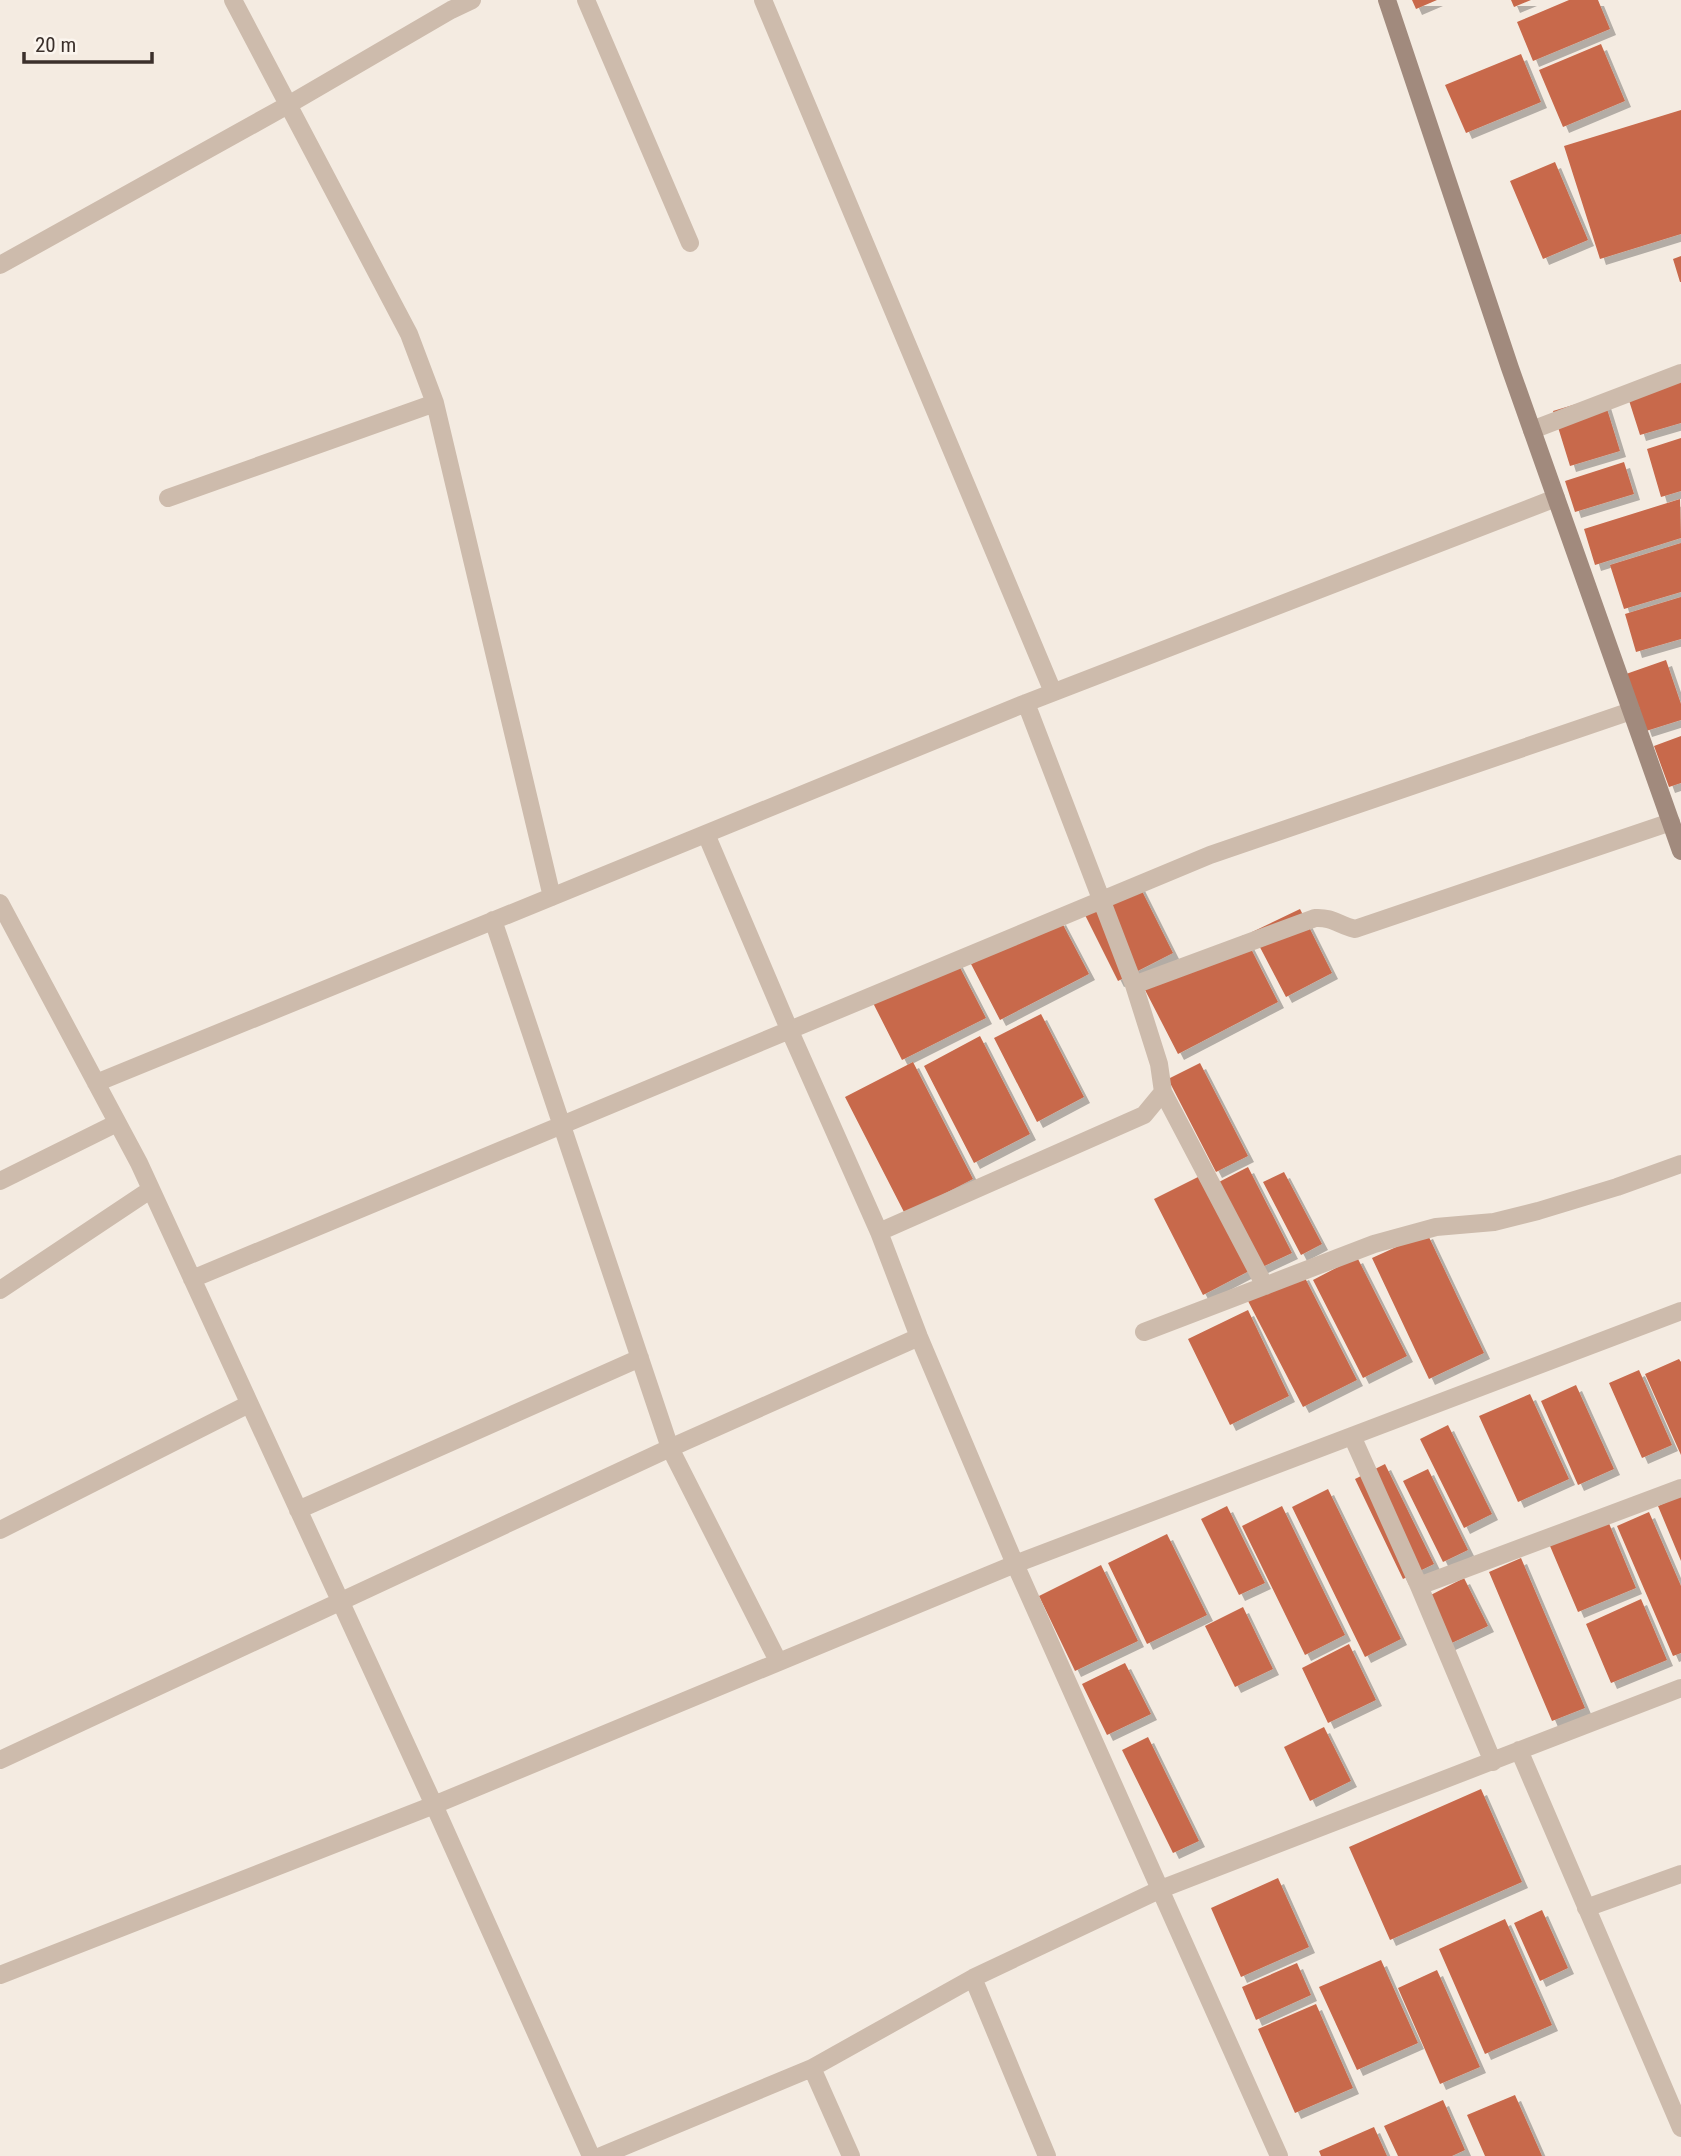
<svg xmlns="http://www.w3.org/2000/svg" width="1681" height="2156" font-family="'Roboto Condensed',sans-serif">
<style>
.building{fill:#c8694b;filter:url(#shadow)}
.lines{fill:none;stroke-linecap:round;stroke-linejoin:round}
.street{stroke:#cdbbac;stroke-width:18}
.secondary{stroke:#a18a7d;stroke-width:18}
</style>
<defs>
<filter id="shadow"><feDropShadow dx="6" dy="6" stdDeviation="0" flood-color="#0004"/></filter>
</defs>
<rect width="100%" height="100%" fill="#f4ebe1"/>
<path class="building" d="M1412,0h25l-21,9z
M1511,0h20l-17,7z
M1569,0h29l12,29 -77,32 -16,-39z
M1601,44l24,57 -62,26 -24,-57z
M1521,54l20,48 -75,31 -21,-48z
M1681,110v124l-81,25 -36,-113z
M1555,162l33,78 -45,19 -33,-78z
M1681,256v26h-1l-7,-23z
M1681,370v53l-41,12 -15,-47z
M1603,396l17,55 -50,15 -17,-55z
M1681,438v53l-20,6 -14,-48z
M1624,462l10,32 -59,18 -10,-31z
M1680,499l1,39 -86,27 -11,-36z
M1681,543v49l-57,17 -14,-44z
M1681,597v42l-45,13 -11,-38z
M1666,660l15,44v16l-35,11 -20,-57z
M1681,736v47l-12,4 -15,-41z
M1138,883l35,70 -55,28 -35,-70z
M1300,909l32,64 -46,24 -34,-65z
M1060,919l29,55 -89,46 -29,-56z
M1244,935l34,67 -100,52 -35,-68z
M955,958l31,60 -84,42 -30,-59z
M1041,1014l43,83 -47,25 -43,-84z
M980,1036l50,98 -56,29 -50,-97z
M913,1062l60,117 -68,35 -60,-117z
M1200,1063l48,93 -32,16 -48,-93z
M1248,1167l44,86 -32,15 -43,-85z
M1284,1172l38,72 -21,11 -38,-73z
M1202,1175l49,95 -48,25 -49,-96z
M1427,1233l57,120 -55,26 -57,-121z
M1357,1257l50,99 -44,22 -50,-98z
M1303,1274l54,106 -54,27 -55,-106z
M1248,1310l41,86 -59,29 -42,-86z
M1679,1359l2,3v93l-36,-81z
M1639,1370l33,75 -30,13 -33,-75z
M1576,1385l38,84 -36,16 -37,-84z
M1530,1394l39,85 -51,23 -39,-86z
M1448,1425l44,89 -28,14 -44,-89z
M1385,1464l49,100 -31,15 -48,-100z
M1428,1469l40,81 -25,12 -40,-81z
M1328,1489l73,150 -36,18 -73,-150z
M1681,1496v65l-23,-55z
M1227,1506l38,77 -26,12 -38,-76z
M1282,1506l63,129 -40,20 -63,-129z
M1649,1512l32,74v67l-8,3 -56,-130z
M1608,1521l28,67 -58,24 -28,-66z
M1167,1534l40,81 -60,29 -39,-81z
M1521,1558l64,150 -33,13 -63,-149z
M1101,1565l37,76 -63,30 -36,-75z
M1464,1578l24,48 -47,22 -22,-47z
M1641,1599l26,61 -56,23 -25,-59z
M1243,1607l30,62 -38,18 -30,-61z
M1349,1644l27,56 -48,23 -26,-55z
M1125,1663l26,51 -44,21 -25,-51z
M1324,1727l27,54 -41,20 -26,-54z
M1148,1737l51,104 -26,12 -51,-103z
M1481,1789l41,93 -132,58 -41,-93z
M1278,1878l31,69 -68,30 -30,-69z
M1542,1910l26,58 -28,13 -26,-58z
M1505,1919l47,106 -67,29 -46,-105z
M1381,1960l37,83 -61,27 -38,-83z
M1297,1963l14,32 -55,25 -14,-33z
M1437,1970l43,97 -40,17 -42,-96z
M1316,2004l37,84 -58,25 -37,-84z
M1515,2095l27,61h-57l-18,-41z
M1443,2100l22,50 -13,6h-54l-14,-30z
M1374,2127l13,29h-66l-2,-5z"/>
<g class="lines">
<path class="street" d="M233,0l176,334 26,69 117,494
M586,0l104,243
M763,0l290,692
M0,265l288,-160 163,-95 21,-10
M1532,430l149,-57
M168,498l267,-95
M706,834l83,195 90,203 40,105 96,227 264,592
M0,903l139,260 295,642 157,351
M493,920l177,528 108,213
M1134,985l181,-67c18,-1 23,7 40,11l316,-107
M96,1083l930,-380 530,-205
M1163,1092l102,194
M0,1181l117,-58
M879,1232l265,-117 19,-23 -4,-28 -25,-79 -108,-282
M192,1279l1018,-424 421,-144
M0,1290l150,-100
M1144,1332l230,-88 62,-17 58,-5 44,-11 79,-24 64,-23
M1352,1436l67,150 74,176
M298,1510l342,-152
M0,1530l249,-126
M1419,1586l262,-98
M1519,1750l162,378
M0,1760l670,-312 249,-111
M1586,1908l95,-34
M0,1975l434,-170 581,-241 666,-253
M973,1978l74,178
M812,2068l39,88
M601,2156l211,-88 161,-90 188,-89 520,-201"/>
<path class="secondary" d="M1387,0l123,368 171,483"/>
</g>
<path d="M24 52v10h128v-10" fill="none" stroke="#3b302b" stroke-width="3.5"/>
<text x="35" y="52" font-size="21" fill="#3b302b" stroke="#fbf5ee" stroke-width="5" paint-order="stroke">20 m</text>
</svg>
